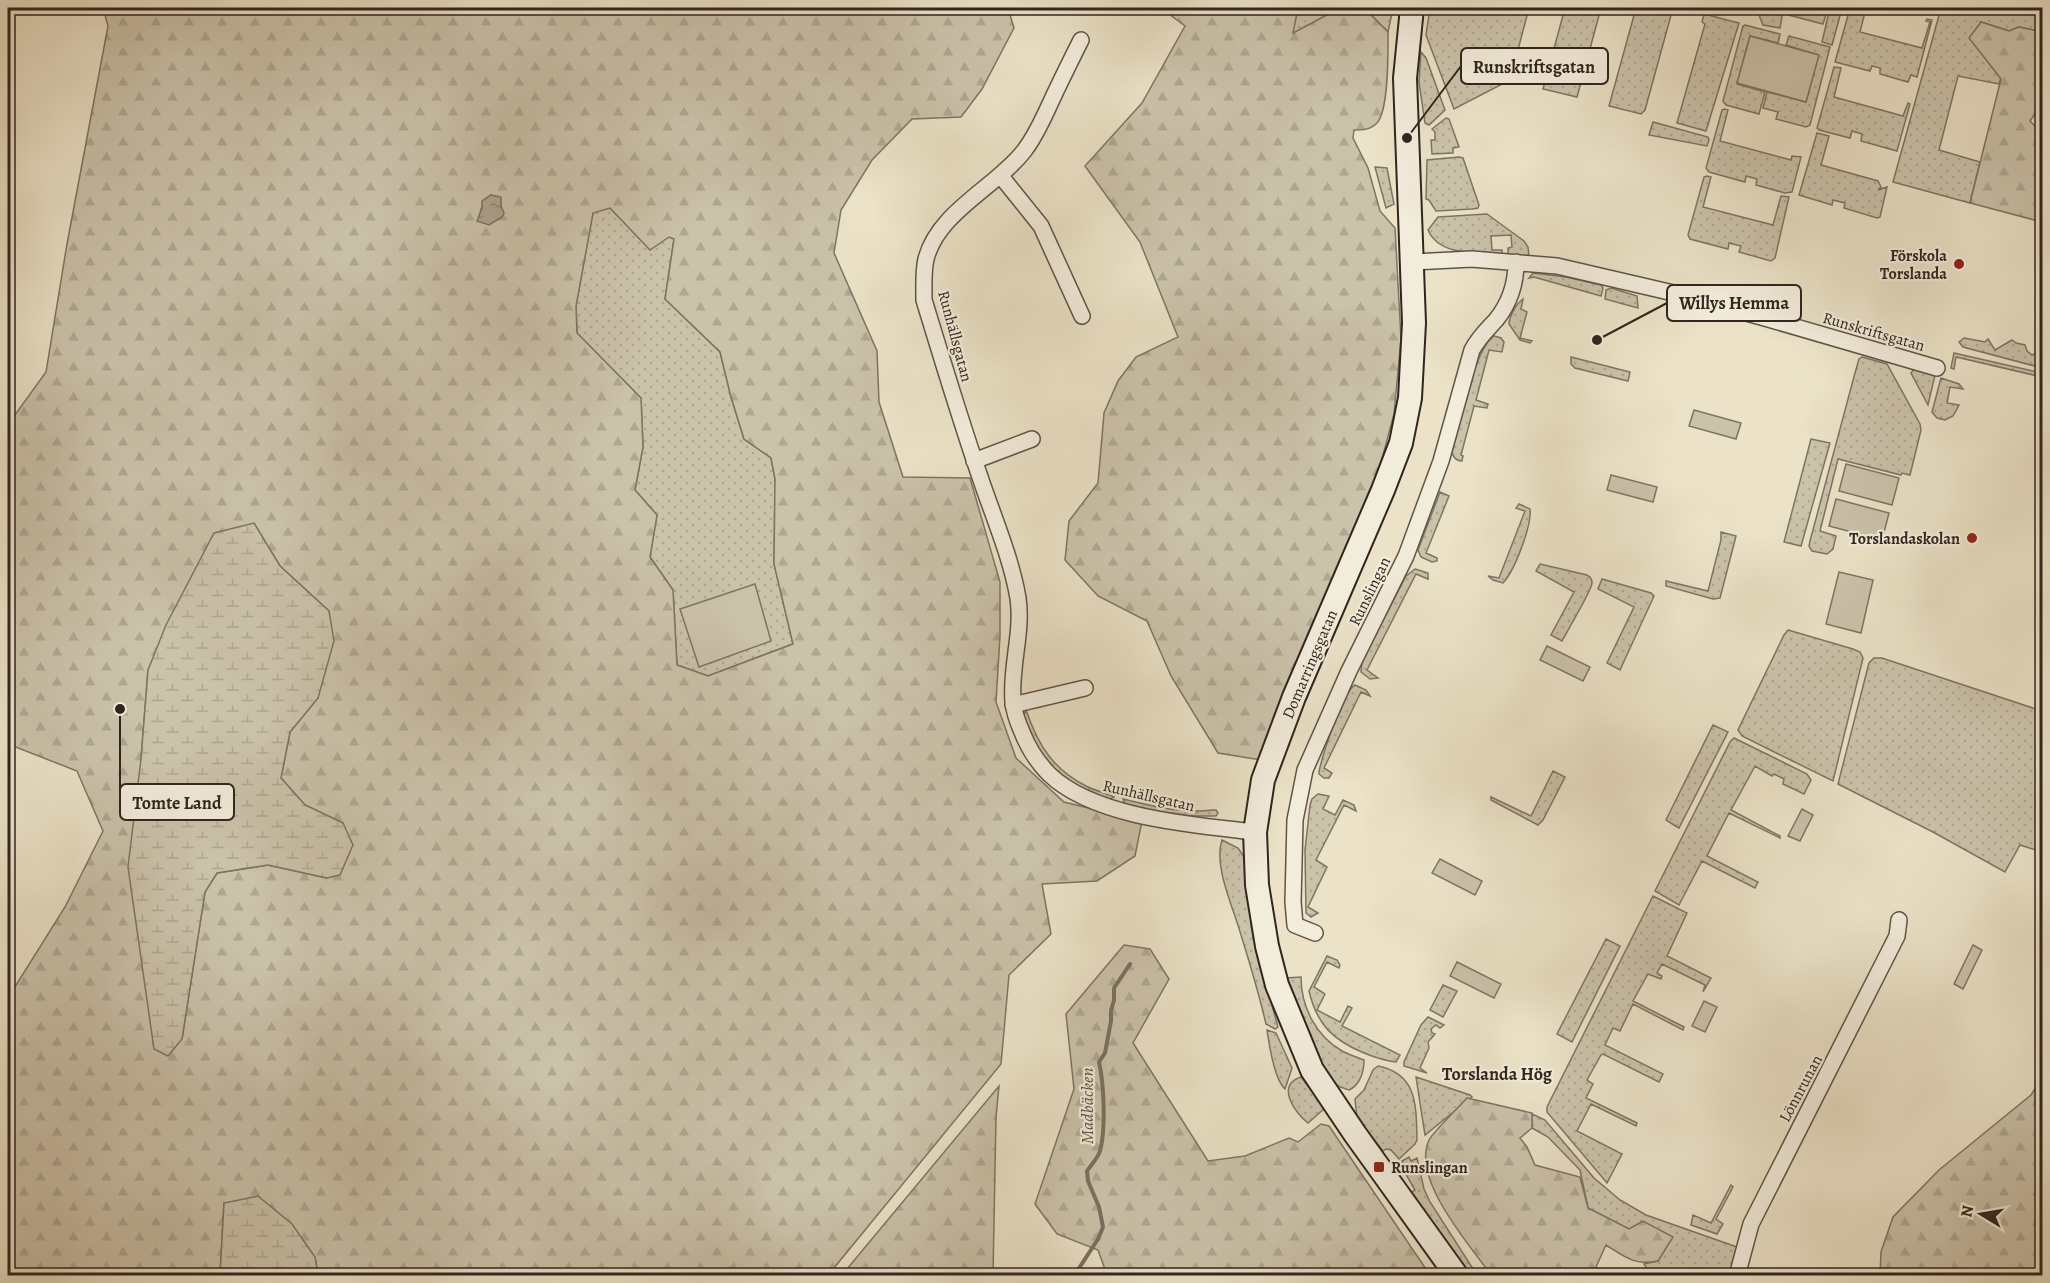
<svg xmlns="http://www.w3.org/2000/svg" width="2050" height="1283" font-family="Alegreya,serif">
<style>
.grass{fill:url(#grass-dots);stroke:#7e7464;stroke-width:1.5}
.forest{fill:url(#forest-firs);stroke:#7e7464;stroke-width:1.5;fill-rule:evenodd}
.wetland{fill:url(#wetland-marsh);stroke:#7e7464;stroke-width:1.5}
.park{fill:#cbc2aa;stroke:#7e7464;stroke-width:1.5}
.water{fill:url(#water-ripples);stroke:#7b7062;stroke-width:1.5}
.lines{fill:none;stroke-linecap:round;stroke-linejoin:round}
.stream{stroke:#7b7062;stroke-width:4}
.street-casing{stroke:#605449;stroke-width:18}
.secondary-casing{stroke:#31251f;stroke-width:26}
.street{stroke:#f2ecdb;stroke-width:15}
.secondary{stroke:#f2ecdb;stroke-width:22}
.poi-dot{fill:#8f2418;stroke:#f2ecdb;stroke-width:2}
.labels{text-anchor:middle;stroke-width:4.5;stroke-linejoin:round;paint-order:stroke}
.poi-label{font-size:16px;font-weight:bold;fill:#31251f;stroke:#f2ecdb;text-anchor:end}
.street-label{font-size:16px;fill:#31251f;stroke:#f2ecdb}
.neighbourhood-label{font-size:18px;font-weight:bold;fill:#31251f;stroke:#f2ecdb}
.water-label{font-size:18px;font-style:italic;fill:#5c5146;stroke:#f2ecdb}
.leader{fill:none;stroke:#31251f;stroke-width:2}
.callout-dot{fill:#31251f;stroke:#f2ecdb;stroke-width:2}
.callout{fill:#f2ecdb;stroke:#31251f;stroke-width:2}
.callout-label{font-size:18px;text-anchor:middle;font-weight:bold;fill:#31251f}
</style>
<defs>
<pattern id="grass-dots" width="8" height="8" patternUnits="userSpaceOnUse" patternTransform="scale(1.5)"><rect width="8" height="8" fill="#cbc2aa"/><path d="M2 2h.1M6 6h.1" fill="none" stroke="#afa792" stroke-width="1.8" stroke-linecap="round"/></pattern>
<pattern id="forest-firs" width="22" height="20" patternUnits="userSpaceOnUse" patternTransform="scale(1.5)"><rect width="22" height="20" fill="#cbc2aa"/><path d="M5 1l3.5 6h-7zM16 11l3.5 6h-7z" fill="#afa792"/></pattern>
<pattern id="wetland-marsh" width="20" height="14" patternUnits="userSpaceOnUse" patternTransform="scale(1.5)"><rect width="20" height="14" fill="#cbc2aa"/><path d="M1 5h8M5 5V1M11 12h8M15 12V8" fill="none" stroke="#afa792"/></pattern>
<pattern id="water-ripples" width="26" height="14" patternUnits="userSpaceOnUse" patternTransform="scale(1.5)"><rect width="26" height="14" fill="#aca28e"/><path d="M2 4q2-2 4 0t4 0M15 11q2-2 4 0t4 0" fill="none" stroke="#8d8473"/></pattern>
</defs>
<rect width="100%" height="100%" fill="#ebe2c7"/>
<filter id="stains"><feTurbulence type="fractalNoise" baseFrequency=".00333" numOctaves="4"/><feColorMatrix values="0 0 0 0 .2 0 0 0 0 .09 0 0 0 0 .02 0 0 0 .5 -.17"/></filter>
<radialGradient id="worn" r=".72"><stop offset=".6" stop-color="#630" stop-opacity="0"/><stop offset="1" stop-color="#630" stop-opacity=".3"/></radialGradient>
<path class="grass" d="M1298,8h95l-5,24 -20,-20 -76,21z
M1430,8h99l-19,72 -56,29 -28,-74z
M1565,8h36l-24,89 -34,-8z
M1636,8h37l-28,102 -4,4 -32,-8z
M1748,8h32l2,9 -2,11 -17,-3 -4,-10 -12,-5z
M1830,8h9l2,4 -9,33 -10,-3z
M1850,8h16l-6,24 62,16 8,-26 -4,-1 1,-2 5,1 -15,57 -6,-2 -3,7 -28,-8v-6l-8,-2 -2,5 -35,-9z
M1941,8h101v24l-23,-5 -10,4 -28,-9 20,56 -2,6 -41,-8 -19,74 41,12 -10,41 -77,-21z
M1704,14l35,9 -33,108 -29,-8 28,-99 -3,-2z
M1745,25l35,9 -2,9 -28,-7 -13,48 28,8 -6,22 -33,-9 -3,-4 20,-75z
M1789,36l41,11 -20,78 -4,2 -30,-8 2,-7 -15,-4 4,-16 39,10 12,-47 -32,-10z
M1421,52l5,6 19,52 -16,15 -4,-2 -6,-41z
M1834,67l7,1 -7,29 69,19 5,-13 2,1 -13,47 -36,-10 1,-7 -10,-3 -2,7 -31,-8 -2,-2z
M1724,109l4,1 -8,31 71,19 1,-4 9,1 -9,35 -7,1 -29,-8 1,-6 -11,-3 -1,6 -36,-10 -3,-4 16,-58z
M1446,118l3,1 10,28 -6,1v5l-21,1 -1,-14h4v-8l-3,-3z
M1653,122l55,15 1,3 -2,6 -58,-11z
M1817,133l12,3 -8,29 57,16 3,6 -3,3 9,-3 -7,30 -3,1 -33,-10 1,-5 -12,-3 -1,5 -33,-10z
M1459,157l4,1 16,47 -1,3 -6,1 -36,2 -7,-11 -3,-1 1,-39z
M1375,167l12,1 7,36 -8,4z
M1707,176l4,1 -8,30 70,18 8,-29 8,1 -14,61 -4,3 -32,-9 2,-6 -12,-3 -1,6 -38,-10 -2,-4 16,-58z
M610,208l40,41 19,-13 5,3 -9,60 55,53 11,45 13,42 27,19 4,21 -1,85 19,80 -85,32 -31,-11 -4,-75 -23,-33 7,-42 -22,-25 8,-43 -2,-49 -64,-65 -1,-27 17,-94z
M1487,214l37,27 4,6 1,9 -21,-1v-7l4,-1 -1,-12 -20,1 1,14h10v4c-24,-2 -62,3 -74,-24l10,-13z
M1533,273l33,4 35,8 2,3 -2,8 -67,-19 -5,1z
M1611,288l26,8 1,12 -33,-9 1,-9z
M1523,299l-2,10 6,3 -7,26 12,3 -2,2 -10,-3 -11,-16c0,-8 8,-21 14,-25z
M1494,336l7,2 3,4 -2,10 -13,-2 -13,50 12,4 -1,4 -13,-2 -13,49 2,1 -1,5c-6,0 -9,-4 -10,-9 8,-27 21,-101 42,-116z
M1964,338l21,4 3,-3 7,11 17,-10 4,3 9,2 2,6 5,4 8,-4 2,-5v22l-79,-21 -4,-5z
M1954,353l88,20v4l-86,-20 -2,12 -3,-1z
M1571,357l59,15 -2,9 -53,-13 -4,-4z
M1862,357l25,7 33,60 1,6 -11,45 -8,-2 -1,2 -63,-16 -18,72 16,5 -3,13 -6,5 -15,-3 -3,-5 1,-5 45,-168 4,-14z
M1914,369l21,6 -7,30 -17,-32z
M1941,378l18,6 4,5 -13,-2 -3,16 12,2 -6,11 -8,4 -8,-2 -5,-6z
M1811,439l19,4 -29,103 -17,-4z
M1440,492l9,4 -23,57 11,5v3l-5,1 -11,-5 -3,-7z
M1519,504l11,5c2,16 -15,61 -27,74l-10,-3 -5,-4 11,2 26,-67 -9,-3z
M1721,532l15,4 -16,62 -7,1 -47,-13v-5l42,10 13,-51z
M1540,564l47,11c3,2 5,3 5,8 0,7 -25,48 -30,58l-11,-6 23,-43 -38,-21z
M1415,569l13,4v6l-12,-5 -49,96 11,8 -8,1 -9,-7 1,-11 44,-85z
M1602,579l49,14 3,3 -34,74 -13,-7 27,-56 -36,-18z
M1788,630l65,19 7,3 3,6 -30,123 -91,-45 -4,-6 46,-95z
M1874,658h8l160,53v141l-22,-7 -15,27 -72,-40 -95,-48 31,-121z
M1355,685l11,5 4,6 -9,-4 -37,76 8,5 -3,5h-5l-5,-4v-2c3,-16 24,-81 36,-87z
M1026,710c12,35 27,60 62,77 8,4 19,6 26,10l-6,3 -40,-18 -26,-25 -19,-39z
M1713,725l15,7 -49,96 -2,-1 -11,-7z
M1734,738l73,36 4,6 -7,14 -21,-10 1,-5 -10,-5 -2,2 -17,-10 -24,44 49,26v2l-51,-25 -22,43 51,26 -3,6 -53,-27 -23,44 -24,-14 75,-149z
M1553,771l12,6 -22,43 -5,5 -47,-25v-3l40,19z
M1318,794l11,2 -6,13 12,6 8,-15 11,5 2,6 -12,-6 -28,55 11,7 -19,40 10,6 -7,4 -5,-4 -1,-63 5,-45 2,-6z
M1123,799c30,7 59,15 90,11h3l2,3 -2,3h-39l-52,-11z
M1222,840l16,8 6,9 9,80 25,90 -3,2 -9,-5c-7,-30 -16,-60 -25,-89 -7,-26 -28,-69 -19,-95z
M1653,896l34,17 -20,43 44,22 -8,14 2,-7 -43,-21 -5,9 5,3 -1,3 -13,-5 -15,27 51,26 -1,3 -50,-26 -13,27 -7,-3 -8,17 58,29 -4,8 -56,-28 -2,1 -14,25 6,4 -7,14 51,25 -1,3 -45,-22 -14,27 45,23 -15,29 -60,-71v-5z
M1606,939l14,7 -48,96 -15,-8z
M1327,956l10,4 3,5 -1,3 -12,-6 -13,25 11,7 -8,16 23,12 8,-16 4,2 -10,18 58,29 -4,7c-11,-1 -22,-5 -32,-9 -31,-13 -47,-28 -55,-62z
M1301,977c0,30 15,59 41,74 7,4 15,6 22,9 0,12 -4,25 -15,30 -6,-2 -13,-4 -17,-8 -18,-19 -36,-79 -46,-104z
M1443,985l14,6 -14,26 -13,-7z
M1428,1017l16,8 -4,3 -4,-3 -5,4 1,4 3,1 -7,8 1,6 -9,20 7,5 -23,-7v-4l17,-37z
M1267,1030l9,3 16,35 -7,21c-10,-9 -16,-45 -18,-59z
M1378,1066c40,8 38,40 39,74l-2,4 -16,15 -8,-9 -5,-1 -3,2 -26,-33 -2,-19 9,-9 9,-20z
M1301,1077l24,31 -17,15c-13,-10 -33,-38 -7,-46z
M1416,1077l54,18 2,2 -47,38z
M1532,1114l13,6 49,58 26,22 26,15 91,32 -7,28h-79l-7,-11 14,-3 -29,-32 -41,-21 -8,-38 -32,-33 -16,-9z
M1409,1157l2,4 6,-3 7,31 6,13 47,73h-13l-31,-45 -21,-38 3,-2 -11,-19 3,-2 -5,-8z
M1731,1185l2,2 -17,32 7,5 -6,10 -26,-9 2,-10 18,8z"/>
<path class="forest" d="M103,8h905l6,20 -32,61 -21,28 -49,2 -40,41 -31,50 -7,43 43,98 2,51 24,75 67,1 30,104v54l-4,66 20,56 48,44 78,19 -7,35 -38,25 -55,3 9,50 -42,41 -8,89 -167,204 -4,7h-512l-3,-18 -91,-54 -4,72h-212v-277l57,-91 38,-76 -26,-60 -69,-27v-311l4,-14 34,-47 21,-128 41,-218zM491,195l9,5 2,17 -3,2 -19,-6 4,-13zM610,208l40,42 19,-13 5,2 -9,60 55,53 11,45 13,42 27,19 4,21 -1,85 19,80 -85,32 -31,-11 -4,-75 -23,-33 7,-42 -22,-25 8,-43 -2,-49 -64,-65 -1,-27 17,-93zM254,524l26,42 49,45 -11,87 -28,34 -9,46 24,27 38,18 -16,55 -59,-13 -51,8 -12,19 -23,147 -41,-280 7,-89z
M1161,8h137l-5,25 47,-25 28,4 20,20c0,20 1,78 -11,91 -7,7 -14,7 -23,7l-1,8 15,30 12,43 15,17 6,111 -7,75 -15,56 -118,290 -43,-7 -47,-77 -24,-55 -49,-25 -33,-36 4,-39 29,-38 6,-70 14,-32 18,-24 42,-20 -38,-95 -55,-76 57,-63 43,-77z
M1981,22l28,9 10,-4 23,5v73l-12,16 12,12v89l-72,-19 31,-124 -32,-41z
M1124,945l26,4 19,30 -36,64 75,118 37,-5 44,-18 9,4 23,-18 8,2 101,149h-323l-9,-25 -41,-16 -22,-30 39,-115 -8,-75z
M2042,1077v198h-162l1,-23 12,-35 46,-47 92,-75z
M999,1086l-3,31 -3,158h-151z
M1467,1098l65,15v15l-12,10 7,9 8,18 45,12 8,31 41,21 14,-8 30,16 -15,24c-23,5 -33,-4 -52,-16l-10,22 7,8h-112c-22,-31 -80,-96 -62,-135 4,-8 30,-33 38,-42z"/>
<path class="wetland" d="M254,523l26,43 49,45 5,30 -16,57 -28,34 -9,46 24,27 38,18 10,22 -13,30 -13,3 -59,-13 -51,8 -12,19 -23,147 -14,17 -14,-7 -26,-182 13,-108 7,-89 18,-45 48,-92z
M258,1196l34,28 23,33 3,18h-98l4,-72z"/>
<path class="park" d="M1779,8h49l-5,16 -42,-11z
M1750,36l69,19 -13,47 -69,-19z
M1694,410l47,13 -5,16 -47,-13z
M1846,464l53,14 -7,27 -53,-14z
M1611,475l46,12 -4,15 -46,-12z
M1836,499l53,14 -7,27 -53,-14z
M1839,572l34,8 -12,53 -35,-9z
M755,584l16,57 -72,26 -19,-58z
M1547,646l43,21 -7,14 -43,-21z
M1802,809l11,6 -13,26 -12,-5z
M1440,859l42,22 -7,14 -43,-22z
M1973,945l9,5 -19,39 -9,-5z
M1457,962l44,22 -7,14 -44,-22z
M1704,1001l13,6 -12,25 -13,-6z"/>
<path class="water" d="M491,195l10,2v9l3,7 -2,4 -13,8 -12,-4 5,-13v-7z"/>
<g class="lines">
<path class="stream" d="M1074,1276l24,-37 5,-12 -4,-20 -11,-26 -1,-10c4,-6 11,-13 13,-20 6,-22 4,-67 -1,-89l6,-9 6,-32v-10l3,-11v-12l16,-24"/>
<defs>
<path id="street" d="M1081,40c-11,22 -22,44 -32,66 -7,15 -14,31 -25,45 -28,36 -86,61 -98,108 -3,13 -2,27 -2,41 18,59 36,119 56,177 13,39 31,80 38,121 5,35 -8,69 -5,104 1,10 5,21 9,30 6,15 15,30 27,42 45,44 146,51 206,58
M1000,175l41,51 41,90
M1413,262l59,-3 85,7 112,26 96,26 172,50
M974,461l58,-22
M1013,705l72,-17
M1315,933l-20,-8 -2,-23 2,-82 10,-50 44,-99 57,-115 35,-95 31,-111c7,-13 14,-19 24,-30 13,-16 20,-37 20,-58
M1737,1276l14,-52 146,-288 2,-16"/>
<path id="secondary" d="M1412,8l-7,70 9,245 -4,75 -9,45 -18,47 -89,207 -31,83 -8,52 2,53 10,61 10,39 35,85 43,64 102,142"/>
</defs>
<use href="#street" class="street-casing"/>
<use href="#secondary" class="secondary-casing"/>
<use href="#street" class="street"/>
<use href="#secondary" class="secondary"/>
</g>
<g class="poi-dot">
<circle cx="1959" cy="264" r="6"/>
<circle cx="1972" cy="538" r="6"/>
<rect x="1373" y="1161" width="12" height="12" rx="3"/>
</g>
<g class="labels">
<g class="poi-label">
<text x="1947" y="261">Förskola<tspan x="1947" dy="18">Torslanda</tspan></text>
<text x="1960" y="544">Torslandaskolan</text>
<text x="1391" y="1173" text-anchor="start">Runslingan</text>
</g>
<g class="street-label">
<text transform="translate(1874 331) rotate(16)" y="6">Runskriftsgatan</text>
<text transform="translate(956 336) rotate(75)" y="6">Runhällsgatan</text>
<text transform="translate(1369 591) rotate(-64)" y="6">Runslingan</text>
<text transform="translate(1309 664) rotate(-67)" y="6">Domarringsgatan</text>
<text transform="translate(1149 795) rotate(13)" y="6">Runhällsgatan</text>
<text transform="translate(1800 1088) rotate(-62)" y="6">Lönnrunan</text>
</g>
<g class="neighbourhood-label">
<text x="1497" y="1080">Torslanda Hög</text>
</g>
<g class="water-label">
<text transform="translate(1087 1106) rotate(-90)" y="6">Madbäcken</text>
</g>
</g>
<path class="leader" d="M1407 138L1461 66M1597 340L1667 303M120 709L120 802"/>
<g class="callout-dot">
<circle cx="1407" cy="138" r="6"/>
<circle cx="1597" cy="340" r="6"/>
<circle cx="120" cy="709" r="6"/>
</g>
<g class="callout">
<rect x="1461" y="48" width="147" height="36" rx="6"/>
<rect x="1667" y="285" width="134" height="36" rx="6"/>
<rect x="120" y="784" width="114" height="36" rx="6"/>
</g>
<g class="callout-label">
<text x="1534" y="73">Runskriftsgatan</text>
<text x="1734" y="309">Willys Hemma</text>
<text x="177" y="809">Tomte Land</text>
</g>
<rect width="2050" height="1283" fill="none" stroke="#ebe2c7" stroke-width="30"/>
<rect x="9" y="9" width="2032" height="1265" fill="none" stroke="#31251f" stroke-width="3"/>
<rect x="15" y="15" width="2020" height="1253" fill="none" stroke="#31251f" stroke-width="1.5"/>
<g transform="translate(1981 1214) rotate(281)" stroke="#f2ecdb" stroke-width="4.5" paint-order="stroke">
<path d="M0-4.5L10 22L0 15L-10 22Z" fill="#31251f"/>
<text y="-9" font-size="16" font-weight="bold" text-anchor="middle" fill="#31251f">N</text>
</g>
<rect width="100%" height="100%" filter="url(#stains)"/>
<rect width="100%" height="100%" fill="url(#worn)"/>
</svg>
